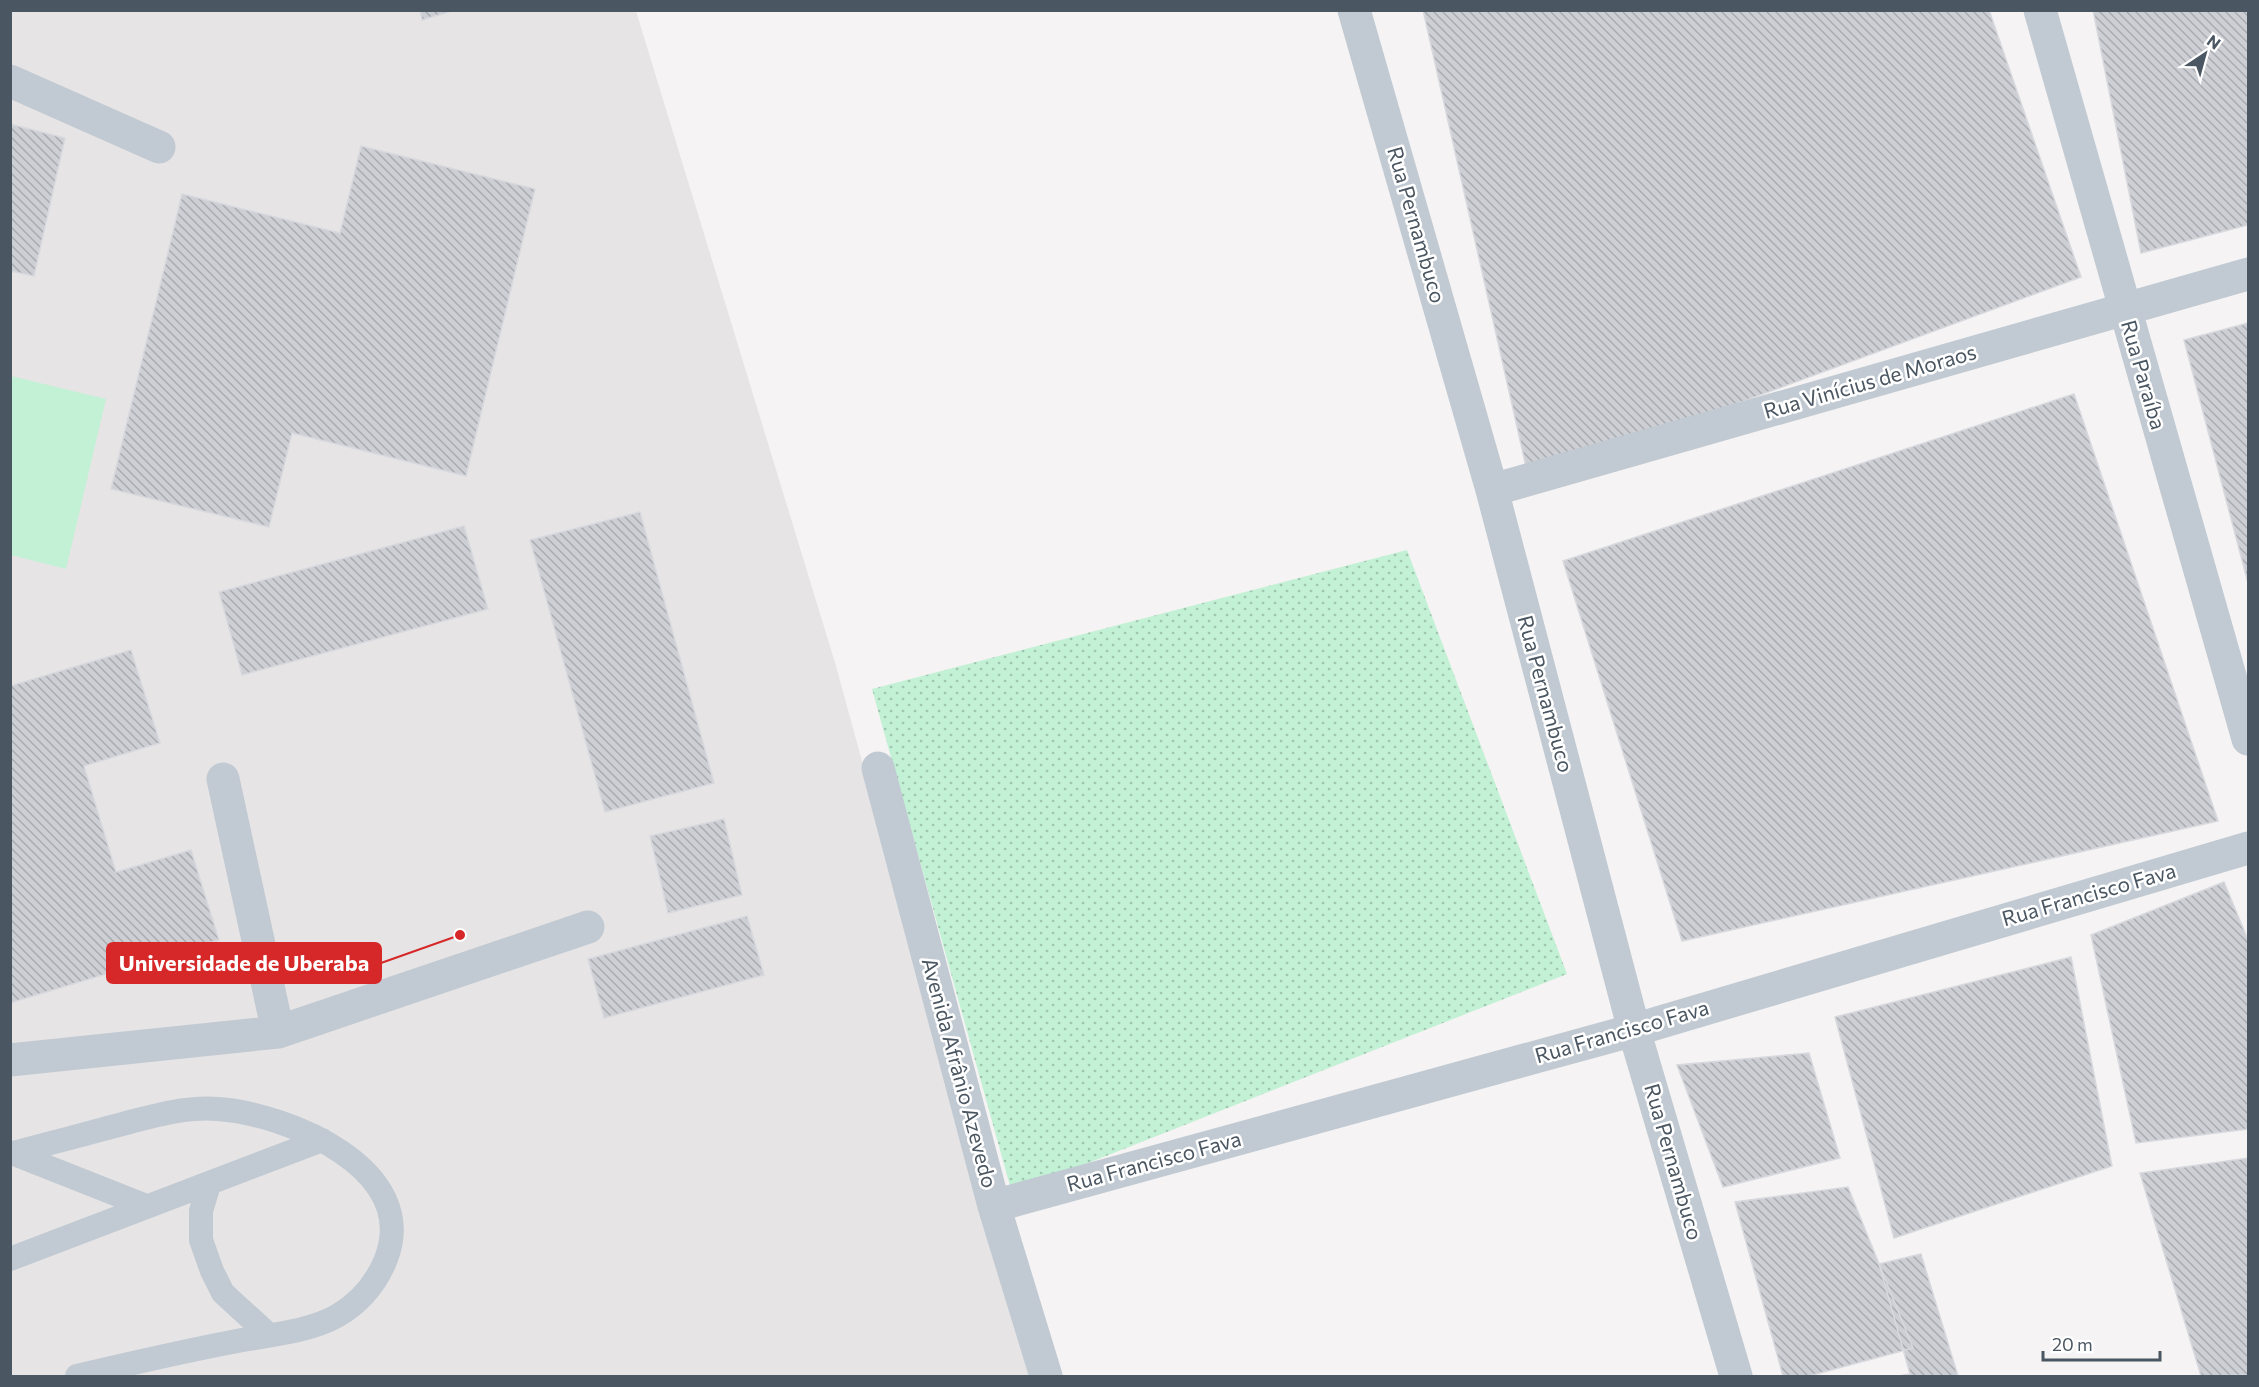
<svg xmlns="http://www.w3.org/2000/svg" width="2259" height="1387" font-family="Commissioner,sans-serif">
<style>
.education{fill:#e6e4e5}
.grass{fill:url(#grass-dots)}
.garden{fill:#c3f1d5}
.building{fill:url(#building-back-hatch);stroke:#d7d9de;stroke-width:1.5}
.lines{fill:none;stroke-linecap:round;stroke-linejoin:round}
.service{stroke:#c1cad2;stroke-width:24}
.pedestrian{stroke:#c1cad2;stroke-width:33}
.minor{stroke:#c1cad2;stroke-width:33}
.labels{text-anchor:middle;stroke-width:5;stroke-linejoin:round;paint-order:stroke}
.street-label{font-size:21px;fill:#4a5661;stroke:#fff}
.leader{fill:none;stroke:#d62828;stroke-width:2}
.callout-dot{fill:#d62828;stroke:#fff;stroke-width:2}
.callout{fill:#d62828;stroke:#d62828;stroke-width:2}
.callout-label{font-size:22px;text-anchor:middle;font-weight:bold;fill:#fff}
</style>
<defs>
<pattern id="grass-dots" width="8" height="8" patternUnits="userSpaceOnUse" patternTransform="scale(1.5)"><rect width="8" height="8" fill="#c3f1d5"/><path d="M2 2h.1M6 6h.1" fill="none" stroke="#a0c6b0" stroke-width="1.8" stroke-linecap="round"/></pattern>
<pattern id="building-back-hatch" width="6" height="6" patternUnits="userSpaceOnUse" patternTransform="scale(1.5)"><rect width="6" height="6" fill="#cdcfd5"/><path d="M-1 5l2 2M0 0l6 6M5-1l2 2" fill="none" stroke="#a8abb0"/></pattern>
</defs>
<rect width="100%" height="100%" fill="#f5f3f3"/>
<path class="education" d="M10,11h626l200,655 194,710h-1019z"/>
<path class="grass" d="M1407,550l160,424 -555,219 -140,-504z"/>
<path class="garden" d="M11,376l95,23 -40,170 -55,-14z"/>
<path class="building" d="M420,10h35l-33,10z
M1423,10h566l92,267 -552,203z
M2093,10h155v215l-107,28z
M10,124l55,14 -31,138 -24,-5z
M361,146l174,43 -69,287 -174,-43 -23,94 -158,-38 71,-295 158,39z
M2248,323v260l-64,-243z
M2074,394l144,427 -536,120 -119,-380z
M640,512l74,271 -109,29 -75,-272z
M464,526l24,83 -246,66 -23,-83z
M131,650l29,93 -76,23 32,106 75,-22 28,90 -209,63v-317z
M724,819l18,76 -74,18 -18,-77z
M2224,882l24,58v189l-112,14 -45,-208z
M747,916l17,59 -160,43 -16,-59z
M2071,957l41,209 -218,72 -59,-221z
M1809,1053l31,105 -117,29 -46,-122z
M2248,1158v217l-47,1 -61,-203z
M1848,1187l65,161 -104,28h-26l-48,-174z
M1921,1254l37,122h-59l11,-2 -31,-110z"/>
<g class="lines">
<path class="service" d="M12,1153l134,53
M10,1154c32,-9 65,-17 97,-26 36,-9 74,-22 111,-19 70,5 203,60 168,150 -10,25 -25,43 -49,57 -31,17 -71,19 -105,26 -52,10 -104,22 -155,34
M209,1184l-8,27v29l11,31 11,22 46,42
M10,1259l312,-119"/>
<path class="pedestrian" d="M10,81l149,66
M223,779l55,253
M10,1060l268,-28 310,-105"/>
<path class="minor" d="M1354,10l138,480 142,540 102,346
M2040,10l208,729
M1492,490l756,-216
M878,768l116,438 52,170
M994,1206l640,-176 614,-182"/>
</g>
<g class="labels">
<g class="street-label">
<text transform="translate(1416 225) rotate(74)" y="7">Rua Pernambuco</text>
<text transform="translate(2143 375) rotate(74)" y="7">Rua Paraíba</text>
<text transform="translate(1870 382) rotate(-16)" y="7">Rua Vinícius de Moraos</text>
<text transform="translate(1545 694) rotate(75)" y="7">Rua Pernambuco</text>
<text transform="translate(2089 895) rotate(-16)" y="7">Rua Francisco Fava</text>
<text transform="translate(1622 1032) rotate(-16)" y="7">Rua Francisco Fava</text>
<text transform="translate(959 1073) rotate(75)" y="7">Avenida Afrânio Azevedo</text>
<text transform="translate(1154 1162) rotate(-15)" y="7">Rua Francisco Fava</text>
<text transform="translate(1673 1162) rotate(74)" y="7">Rua Pernambuco</text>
</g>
</g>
<path class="leader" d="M460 935L381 963"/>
<circle class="callout-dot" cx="460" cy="935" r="6"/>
<rect class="callout" x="107" y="943" width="274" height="40" rx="6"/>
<g class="callout-label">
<text x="244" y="971">Universidade de Uberaba</text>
</g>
<rect width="2259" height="1387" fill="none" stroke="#4a5661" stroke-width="24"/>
<g transform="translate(2205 54) rotate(36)" stroke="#ffffff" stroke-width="4.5" paint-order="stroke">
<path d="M0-4.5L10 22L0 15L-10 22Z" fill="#4a5661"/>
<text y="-9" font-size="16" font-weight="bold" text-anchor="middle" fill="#4a5661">N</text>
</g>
<path d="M2043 1351v9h117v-9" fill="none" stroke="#4a5661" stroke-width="3"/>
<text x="2052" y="1351" font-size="18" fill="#4a5661" stroke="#ffffff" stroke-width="4.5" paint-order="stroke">20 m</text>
</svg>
